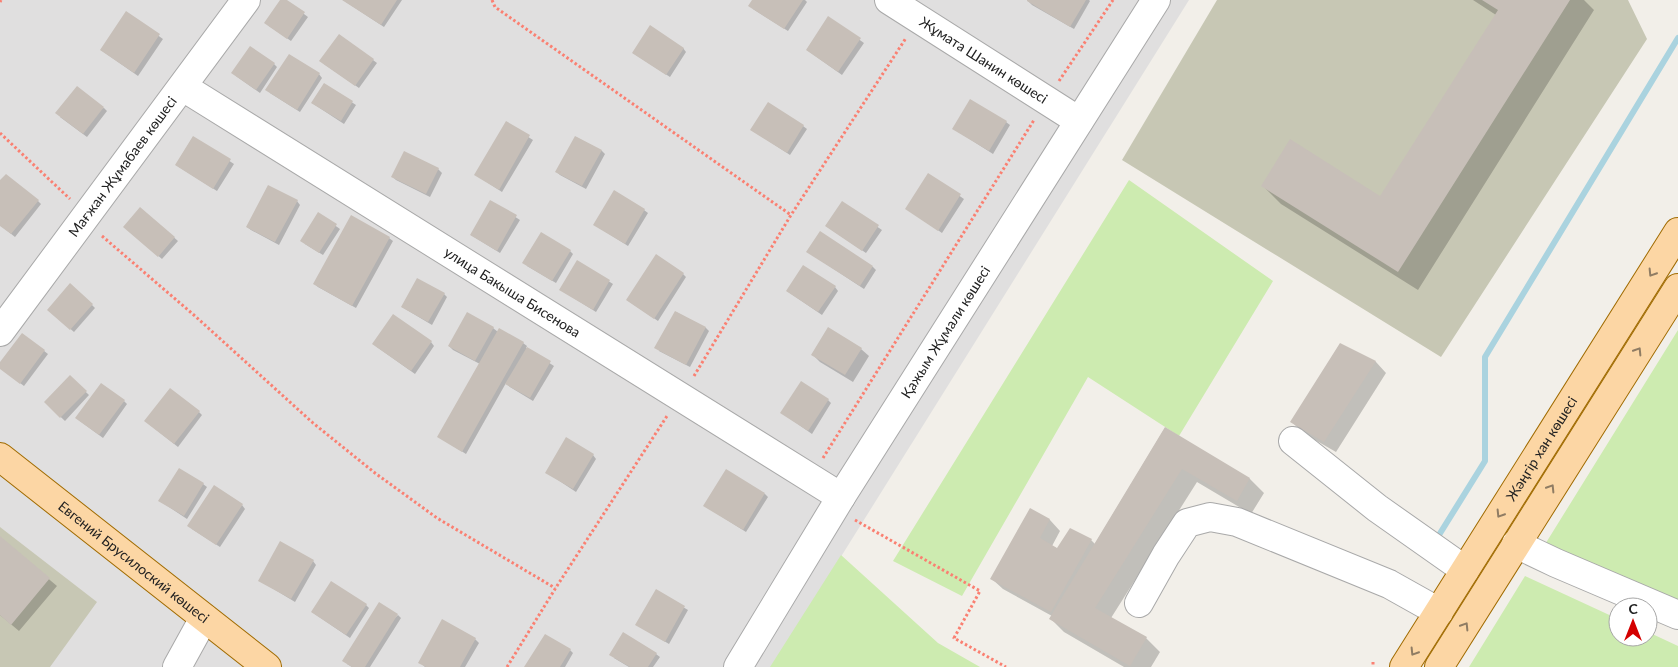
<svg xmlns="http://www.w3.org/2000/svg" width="1678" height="667" font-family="Lato,sans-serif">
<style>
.residential{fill:#e0dfdf}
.construction{fill:#c7c7b4}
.grass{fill:#cdebb0}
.shadow{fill:#0003}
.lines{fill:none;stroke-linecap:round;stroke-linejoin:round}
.stream{stroke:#aad3df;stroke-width:6}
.building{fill:#c7bfb8}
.minor-casing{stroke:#a9a9a9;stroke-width:30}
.major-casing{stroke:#a06b00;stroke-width:30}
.path{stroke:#fa8072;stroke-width:3;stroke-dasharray:2.5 2.5;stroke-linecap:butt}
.minor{stroke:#fff;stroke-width:28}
.major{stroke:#fcd6a4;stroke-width:28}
.oneway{stroke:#8f7c63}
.labels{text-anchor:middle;stroke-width:4;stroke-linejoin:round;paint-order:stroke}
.street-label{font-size:14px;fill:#222;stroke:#fff}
</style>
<rect width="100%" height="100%" fill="#f2efe9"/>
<path class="residential" d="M0,0h1189l-417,667h-772z"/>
<path class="construction" d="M1217,0h411l19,39 -206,318 -319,-197z
M0,527l97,75 -47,65h-50z"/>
<path class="grass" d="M1129,180l144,101 -94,155 -91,-59 -126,219 -69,-35z
M1678,330v273l-134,-57z
M841,555l97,88 42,24h-210z
M1525,576l93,43v18h30v-5l30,14v21h-209z"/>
<path class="shadow" d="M282,0h3l23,17 -17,24 -22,-15z
M343,0h59l-18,27z
M753,0h52l2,2 -19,29 -35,-22z
M1029,0h60l1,1 -16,28 -42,-24 -4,-4z
M1473,0h111l10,10 -176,280 -137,-86 -19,-19 119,12 115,-182z
M126,13l37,26 -25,37 -37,-26z
M829,18l35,25 -22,32 -35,-25z
M683,48l3,4 -16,25 -37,-24z
M373,60l4,3 -18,25 -35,-24z
M274,64l3,3 -17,26 -24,-17z
M319,74l3,4 -22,34 -30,-19z
M324,84l32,21 -12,19 -32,-21z
M104,108l3,3 -20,26 -27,-20z
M1006,122l4,3 -17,29 -39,-25z
M506,123l27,17 -31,52 -26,-17z
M803,126l4,3 -17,26 -38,-25z
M193,137l41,27 -17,27 -41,-26z
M576,137l26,14 3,3 -19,35 -26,-14 -3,-3z
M438,169l4,4 -12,24 -34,-17 -3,-3z
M929,175l35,24 -22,34 -35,-24z
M0,182l38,19 3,3 -26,33 -15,-12z
M297,201l3,4 -21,40 -28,-15 -4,-3z
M491,201l29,19 -20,33 -29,-18z
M842,203l40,27 -16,23 -40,-27z
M140,208l38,33 -16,18 -34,-29z
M644,210l4,3 -20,33 -33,-21z
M319,214l21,15 -17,26 -18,-11z
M389,238l4,3 -37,67 -38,-21 -3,-3z
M570,251l3,3 -17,29 -29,-17z
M808,252l65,15 3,3 -12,19z
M578,262l35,22 -17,28 -35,-22z
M683,274l3,3 -28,44 -31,-21z
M835,287l3,4 -16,24 -35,-24z
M444,294l3,3 -15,28 -30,-18z
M92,305l3,3 -21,24 -22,-19z
M676,312l30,16 3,3 -19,36 -31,-16z
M493,328l5,4 25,11 4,3 -1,2 28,18 -21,35 -23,-14 -4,-4 -40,71 -27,-17 41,-73 -27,-14 -4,-4z
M22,334l26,20 -24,32 -24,-18v-4z
M431,342l3,4 -19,28 -38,-27z
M1340,344l36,18 10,11 -50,79 -33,-19 -11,-11z
M861,349l8,7 -16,26 -33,-20 -7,-7z
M70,377l19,18 -24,26 -20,-19z
M828,400l3,3 -19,31 -30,-21z
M124,401l3,3 -24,34 -23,-17z
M199,412l3,3 -24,32 -29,-23z
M1165,428l85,51 14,14 -13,21 -54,-32 -86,136 35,20 14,14 -9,15h-27l-60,-35 -14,-14 2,-2 -49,-27 -11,-10 39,-69 19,10 10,11 -8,15 6,3 33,-9 4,4z
M593,455l3,4 -20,33 -30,-20z
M203,484l4,3 -20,32 -27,-18z
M765,494l3,3 -22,35 -41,-26z
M242,505l3,4 -25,38 -28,-18z
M0,538l57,48 -38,45 -19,-16z
M313,561l3,4 -21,37 -36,-22z
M656,591l32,19 -19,34 -32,-19z
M366,605l3,3 -19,30 -38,-26z
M398,615l3,3 -31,49h-18l-5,-3z
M475,639l4,4 -14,24h-40l-5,-5z
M570,650l3,3 -8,14h-39z
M656,654l4,3 -7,10h-24l-15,-9z"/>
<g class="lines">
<path class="stream" d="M1439,535l46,-74v-104l193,-319"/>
</g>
<path class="building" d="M280,0h7l18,12 -18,27 -23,-16z
M342,0h55l-16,25z
M752,0h51l-19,29 -36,-23z
M1027,0h59l-16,27 -43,-26z
M1482,0h88l-172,272 -137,-86 29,-47 90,57 118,-186z
M126,11l34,23 -26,39 -34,-23z
M828,16l33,22 -23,34 -32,-22z
M650,25l34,23 -18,27 -34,-22z
M339,34l35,25 -19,27 -36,-25z
M250,46l25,17 -19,27 -25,-17z
M289,54l31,19 -23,37 -32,-20z
M324,83l29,18 -12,20 -30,-18z
M77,86l27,21 -21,27 -28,-21z
M970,99l37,22 -18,30 -37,-22z
M768,102l36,23 -17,28 -37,-23z
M506,121l24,14 -31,55 -25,-15z
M193,136l38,23 -18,30 -38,-24z
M575,136l27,14 -20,36 -27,-14z
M404,151l35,17 -13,26 -35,-17z
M928,173l33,21 -23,37 -33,-22z
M6,174l33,26 -28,34 -11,-8v-46z
M268,185l30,15 -23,42 -29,-15z
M614,190l31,19 -20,35 -32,-19z
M490,200l27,15 -20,36 -27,-16z
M842,201l37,24 -17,26 -37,-25z
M140,207l35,30 -17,20 -35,-30z
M318,212l19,12 -18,29 -19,-12z
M351,215l39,22 -38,69 -39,-22z
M820,231l53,35 -13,20 -54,-34z
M541,232l30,18 -19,31 -30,-18z
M656,254l28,19 -30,46 -28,-19z
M577,260l33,20 -17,30 -34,-20z
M803,265l33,21 -18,26 -32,-21z
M417,278l28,15 -17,29 -27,-15z
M70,283l23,21 -23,26 -23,-20z
M675,311l31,16 -20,38 -32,-17z
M467,312l27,15 -19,34 -27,-15z
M393,314l39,27 -21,30 -39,-27z
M828,327l34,21 -17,27 -34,-20z
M499,328l25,14 -62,110 -25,-15z
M22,333l23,17 -25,34 -20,-15v-7z
M1340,343l36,18 -52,81 -34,-20z
M527,347l24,14 -21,37 -25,-14z
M70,375l17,16 -27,27 -16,-16z
M801,381l28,18 -21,32 -28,-18z
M101,383l24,17 -26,35 -24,-17z
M170,388l30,23 -26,33 -30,-23z
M1165,427l85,51 -13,23 -55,-32 -87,139 52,29 -17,29 -81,-47z
M566,437l28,17 -21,35 -28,-16z
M179,468l25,15 -20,33 -26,-15z
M726,469l39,24 -22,37 -40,-24z
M214,485l29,19 -27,41 -29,-19z
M1030,508l20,11 -10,19 17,10 13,-20 22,11 -41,73 -61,-33z
M0,536l50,42 -39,47 -11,-10z
M280,541l34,19 -23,39 -33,-18z
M331,581l36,23 -21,31 -35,-23z
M656,589l29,17 -20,36 -30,-17z
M379,602l19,12 -33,53h-13l-10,-6z
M442,619l34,19 -16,29h-34l-8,-4z
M623,632l34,21 -9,14h-18l-21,-12z
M545,634l26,15 -11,18h-36z"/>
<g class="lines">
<defs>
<g id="minor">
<path id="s1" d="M889,0l190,121"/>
<path id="s2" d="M183,87l658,410"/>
<path id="s3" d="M0,332l246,-332"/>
<path d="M1293,441l84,67 88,62"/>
<path d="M1516,544l40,19 122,52"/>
<path d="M1139,603l27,-48 21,-32 23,-6 27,5 152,62 50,28"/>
<path d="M177,667l27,-49"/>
<path id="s4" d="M738,667l103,-170 315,-497"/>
</g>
<g id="major">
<path id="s5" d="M0,457l267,210"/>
<path id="s6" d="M1404,667l274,-435"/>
<path d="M1439,667l239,-379"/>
</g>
</defs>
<use href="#minor" class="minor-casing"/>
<use href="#major" class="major-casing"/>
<path class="path" d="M492,0l3,7 296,208
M0,2l1,-2
M1059,81l54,-81
M0,133l70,66
M102,236l93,80 118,107 62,50 62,45 118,70
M694,376l97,-161 115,-177
M823,458l211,-338
M855,520l125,71 -26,47 52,29
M1373,662v5
M507,667l48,-78 112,-173"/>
<use href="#minor" class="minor"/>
<use href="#major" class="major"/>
</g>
<defs><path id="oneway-chevron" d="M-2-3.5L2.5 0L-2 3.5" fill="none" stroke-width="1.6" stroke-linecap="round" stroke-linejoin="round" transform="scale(1.25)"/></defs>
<g class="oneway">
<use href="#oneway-chevron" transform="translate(1652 273) rotate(122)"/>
<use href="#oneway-chevron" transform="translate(1638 351) rotate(-58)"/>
<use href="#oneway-chevron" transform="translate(1551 488) rotate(-58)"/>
<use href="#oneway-chevron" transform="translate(1500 514) rotate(122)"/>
<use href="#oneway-chevron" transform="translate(1465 626) rotate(-58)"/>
<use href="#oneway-chevron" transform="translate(1414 652) rotate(122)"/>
</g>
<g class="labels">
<g class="street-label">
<text dy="5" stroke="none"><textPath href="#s1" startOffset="112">Жұмата Шанин көшесі</textPath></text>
<text dy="5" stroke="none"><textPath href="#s3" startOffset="206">Мағжан Жұмабаев көшесі</textPath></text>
<text dy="5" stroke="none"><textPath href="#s2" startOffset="388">улица Бакыша Бисенова</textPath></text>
<text dy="5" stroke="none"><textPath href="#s4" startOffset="394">Қажым Жұмали көшесі</textPath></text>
<text dy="5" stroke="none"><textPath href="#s6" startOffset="258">Жәңгір хан көшесі</textPath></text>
<text dy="5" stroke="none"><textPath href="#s5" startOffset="170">Евгений Брусилоский көшесі</textPath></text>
</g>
</g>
<g transform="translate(1633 622)"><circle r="24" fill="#ffffff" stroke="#a7a7a7"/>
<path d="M0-4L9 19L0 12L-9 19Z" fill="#d40000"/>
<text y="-8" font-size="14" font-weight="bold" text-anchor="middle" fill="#222222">С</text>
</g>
</svg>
